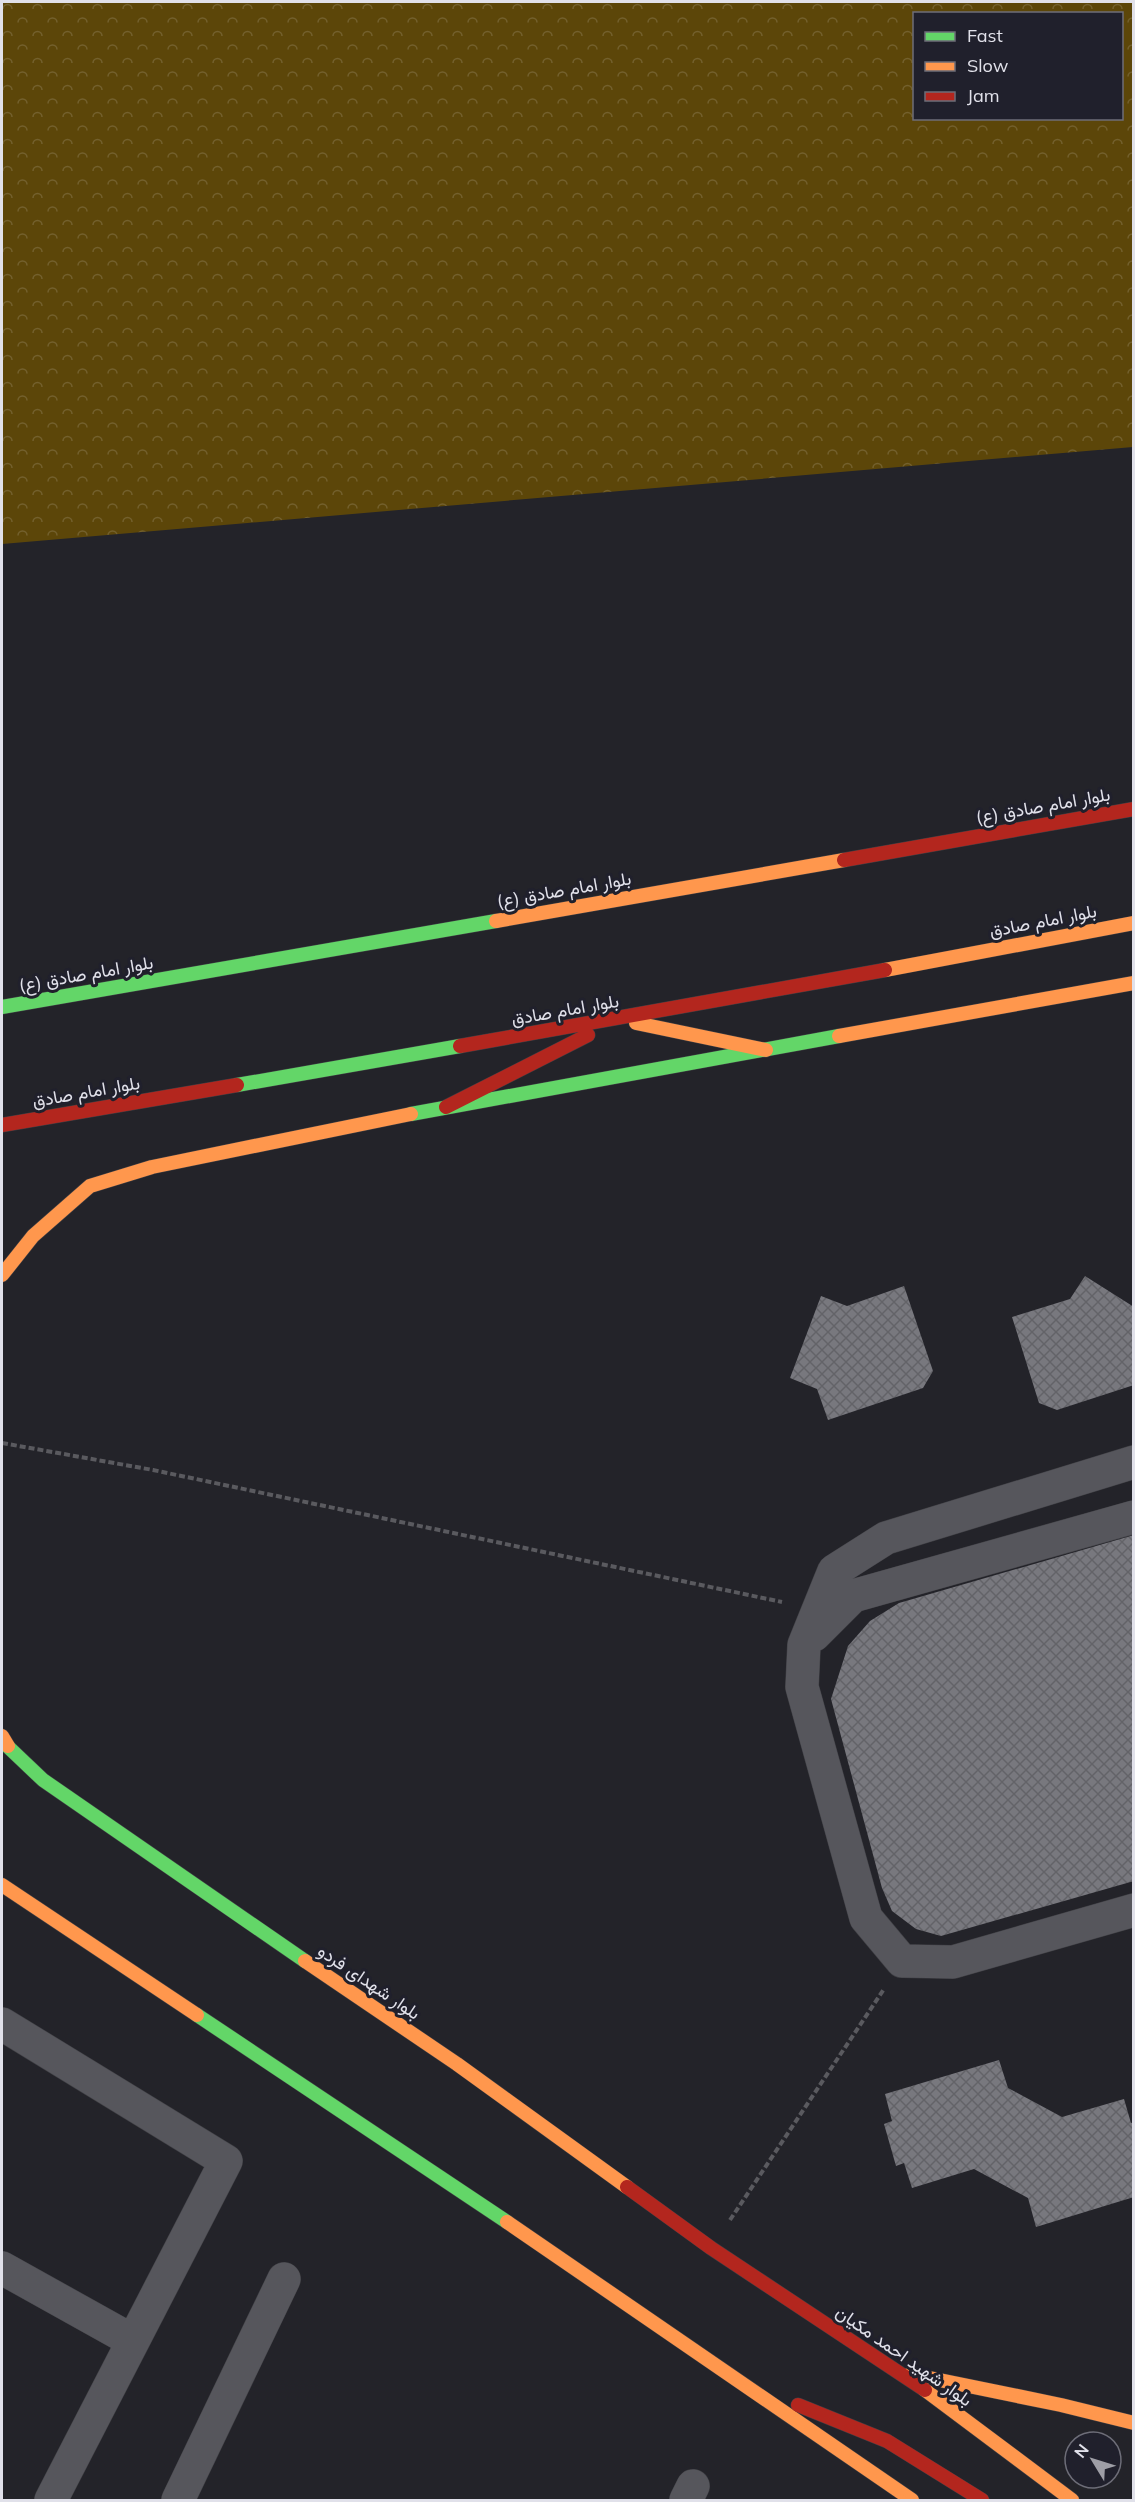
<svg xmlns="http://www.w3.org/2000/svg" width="1135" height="2502" font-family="Mulish,Vazirmatn,sans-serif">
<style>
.forest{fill:url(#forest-crowns);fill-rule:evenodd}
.building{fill:url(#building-cross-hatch)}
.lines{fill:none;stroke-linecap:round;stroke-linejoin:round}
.street-casing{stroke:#3f3f44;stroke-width:34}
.fast-casing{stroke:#3f3f44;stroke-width:15}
.slow-casing{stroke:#3f3f44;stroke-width:15}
.jam-casing{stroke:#3f3f44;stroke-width:15}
.path{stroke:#5a5a5f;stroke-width:4;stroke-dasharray:6 3;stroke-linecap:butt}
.street{stroke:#56565c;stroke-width:33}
.fast{stroke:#63d668;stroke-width:14}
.slow{stroke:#ff974d;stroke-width:14}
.jam{stroke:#b3261e;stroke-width:14}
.labels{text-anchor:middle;stroke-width:6;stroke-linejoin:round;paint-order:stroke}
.street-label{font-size:18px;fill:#e1e1ea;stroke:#20202c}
</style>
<defs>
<pattern id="forest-crowns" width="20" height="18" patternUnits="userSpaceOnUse" patternTransform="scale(1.5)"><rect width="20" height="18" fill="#5c4609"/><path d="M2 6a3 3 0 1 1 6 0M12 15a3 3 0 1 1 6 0" fill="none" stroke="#73602d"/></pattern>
<pattern id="building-cross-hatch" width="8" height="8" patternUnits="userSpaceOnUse" patternTransform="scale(1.5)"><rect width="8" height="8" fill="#78787e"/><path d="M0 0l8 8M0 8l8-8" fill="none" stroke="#636368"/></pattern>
</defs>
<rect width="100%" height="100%" fill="#232329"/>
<path class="forest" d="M2,2h1131v445l-1131,97zM914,14h208v104h-208z"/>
<path class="building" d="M1085,1276l49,31v78l-77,25 -18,-7 -27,-86 58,-18z
M904,1286l29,85 -10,17 -95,32 -11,-31 -27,-11 31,-82 26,10z
M1134,1535v346l-193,55 -25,-7 -24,-18 -10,-23 -51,-189 17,-53 22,-25 29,-18z
M999,2060l9,28 54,29 62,-18 7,24 3,-1v75l-98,30 -8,-29 -54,-29 -62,19 -8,-25 -8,3 -12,-42 8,-3 -7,-27z"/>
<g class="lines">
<defs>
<path id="street" d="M1134,1462l-248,76 -52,33 -30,74 -2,42 64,231 36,43 51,1 181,-52
M814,1635l39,-39 281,-79
M2,2024l224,137 -175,339
M2,2268l131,73
M178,2500l106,-221
M686,2500l7,-14"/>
<path id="fast" d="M2,1007l494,-86
M237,1085l223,-39
M411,1114l428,-78
M2,1741l41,39 262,181
M197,2015l310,207"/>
<path id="slow" d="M496,921l348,-61
M885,970l249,-47
M636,1023l130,27
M839,1036l295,-53
M2,1275l31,-39 57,-50 62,-19 259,-53
M2,1736l6,10
M2,1885l195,130
M305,1961l152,103 170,123
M507,2222l405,278
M910,2374l151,31 73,18
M925,2390l147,110"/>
<path id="jam" d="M844,860l290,-51
M460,1046l425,-76
M446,1107l142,-72
M2,1125l235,-40
M627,2187l84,61 214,142
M798,2405l89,36 95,59"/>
</defs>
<use href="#street" class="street-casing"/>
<use href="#fast" class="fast-casing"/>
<use href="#slow" class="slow-casing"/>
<use href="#jam" class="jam-casing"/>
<path class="path" d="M2,1443l151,27 629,132
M730,2220l154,-231"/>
<use href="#street" class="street"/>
<use href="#fast" class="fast"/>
<use href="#slow" class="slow"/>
<use href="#jam" class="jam"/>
</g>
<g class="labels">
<g class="street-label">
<text transform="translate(1043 806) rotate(-10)" y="6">بلوار امام صادق (ع)</text>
<text transform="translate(564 890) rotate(-10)" y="6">بلوار امام صادق (ع)</text>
<text transform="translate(1043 921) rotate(-11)" y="6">بلوار امام صادق</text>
<text transform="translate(86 974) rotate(-10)" y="6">بلوار امام صادق (ع)</text>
<text transform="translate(565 1010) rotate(-10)" y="6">بلوار امام صادق</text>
<text transform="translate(86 1092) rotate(-10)" y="6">بلوار امام صادق</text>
<text transform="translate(369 1982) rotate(34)" y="6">بلوار شهدای فردو</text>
<text transform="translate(904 2356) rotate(35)" y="6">بلوار شهید احمد مکیان</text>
</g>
</g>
<rect width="1135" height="2502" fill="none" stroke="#e1e1ea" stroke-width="6"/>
<rect x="913" y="12" width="210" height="108" fill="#20202c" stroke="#6d6d78" stroke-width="1.5"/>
<rect x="925" y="32" width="30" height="9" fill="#63d668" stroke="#6d6d78" stroke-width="1.5"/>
<text x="967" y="42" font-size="18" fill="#e1e1ea">Fast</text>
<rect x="925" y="62" width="30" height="9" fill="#ff974d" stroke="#6d6d78" stroke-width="1.5"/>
<text x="967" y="72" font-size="18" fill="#e1e1ea">Slow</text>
<rect x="925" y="92" width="30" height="9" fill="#b3261e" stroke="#6d6d78" stroke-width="1.5"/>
<text x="967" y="102" font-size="18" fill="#e1e1ea">Jam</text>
<g transform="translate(1093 2460) rotate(308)"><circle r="28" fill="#20202c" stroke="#6d6d78" stroke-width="1.5"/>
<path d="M0-4.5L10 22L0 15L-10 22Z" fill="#9e9ea6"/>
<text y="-9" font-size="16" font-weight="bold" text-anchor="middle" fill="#e1e1ea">N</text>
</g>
</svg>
